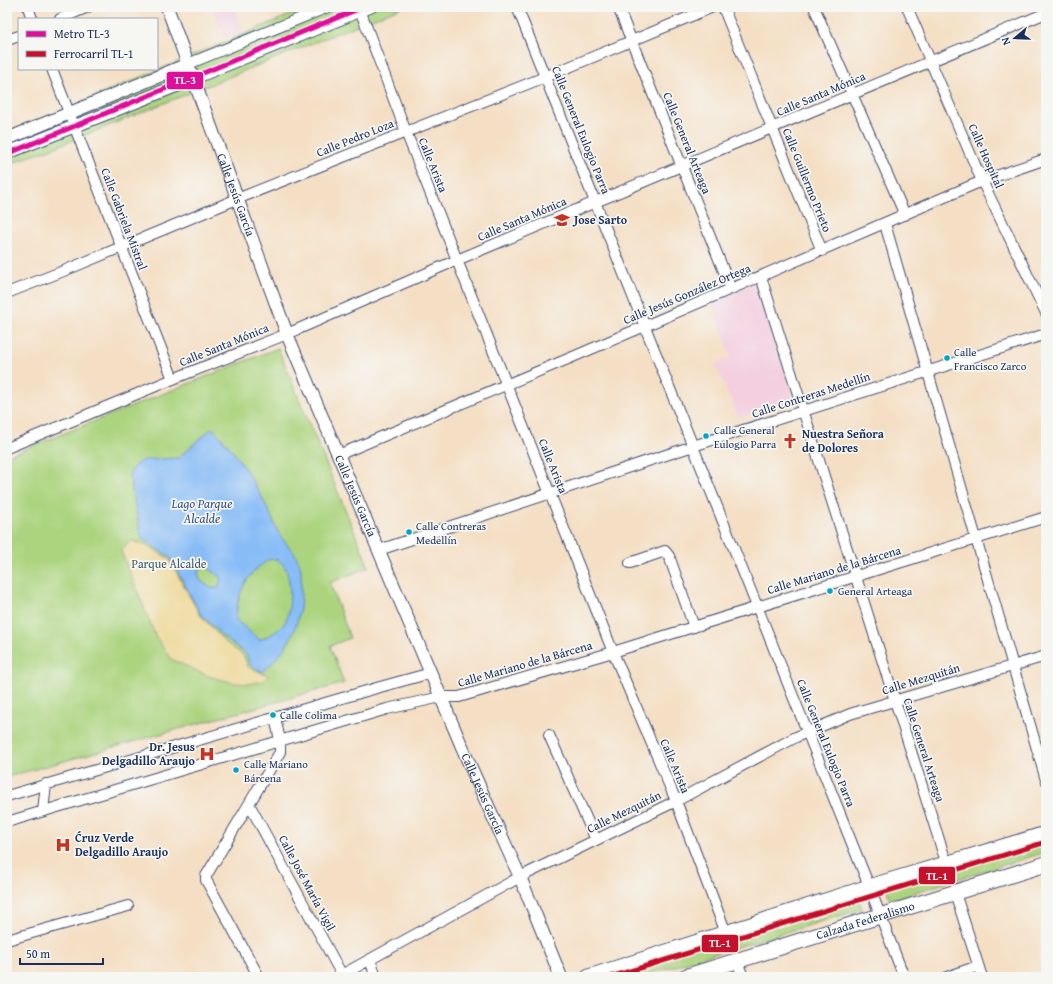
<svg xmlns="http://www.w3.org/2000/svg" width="1053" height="984" font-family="'Gentium Book Plus',serif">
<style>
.built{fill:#f3cfe0}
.green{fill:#acd47f;stroke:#64826e}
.sand{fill:#eeda9e;stroke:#84847e}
.water{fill:#87bcf6;stroke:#5176aa;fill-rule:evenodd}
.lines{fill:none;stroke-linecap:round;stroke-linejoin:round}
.minor-casing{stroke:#3c496d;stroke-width:12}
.tertiary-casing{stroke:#3c496d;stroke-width:14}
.primary-casing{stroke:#3c496d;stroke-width:17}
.minor{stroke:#fff;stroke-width:10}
.tertiary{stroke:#fff;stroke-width:12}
.primary{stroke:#fff;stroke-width:15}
.rail-1-casing{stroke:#f6f6f2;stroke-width:8}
.rail-1{stroke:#c5112c;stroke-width:5}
.metro-1-casing{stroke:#f6f6f2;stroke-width:8}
.metro-1{stroke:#dd0e98;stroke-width:5}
.bus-dot{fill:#01a3c8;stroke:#f6f6f2;stroke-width:1.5}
.labels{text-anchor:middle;stroke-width:3.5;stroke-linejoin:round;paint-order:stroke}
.bus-label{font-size:11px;fill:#1b2f5e;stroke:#f6f6f2;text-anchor:start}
.street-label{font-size:12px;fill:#1b2f5e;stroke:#f6f6f2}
.poi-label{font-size:12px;font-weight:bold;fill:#1b2f5e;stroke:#f6f6f2;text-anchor:start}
.park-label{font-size:12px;fill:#3f5866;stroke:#f6f6f2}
.water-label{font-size:13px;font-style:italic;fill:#365284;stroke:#f6f6f2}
.line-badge{stroke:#f6f6f2;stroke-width:1.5}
.badge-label{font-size:11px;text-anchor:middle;font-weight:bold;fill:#fff}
</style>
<rect width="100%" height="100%" fill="#f6f6f2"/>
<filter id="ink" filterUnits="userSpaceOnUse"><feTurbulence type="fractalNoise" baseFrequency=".025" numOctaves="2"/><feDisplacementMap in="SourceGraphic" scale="8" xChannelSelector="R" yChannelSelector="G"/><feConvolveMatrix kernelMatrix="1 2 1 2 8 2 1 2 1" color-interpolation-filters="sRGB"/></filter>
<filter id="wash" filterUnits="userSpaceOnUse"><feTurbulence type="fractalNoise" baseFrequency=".012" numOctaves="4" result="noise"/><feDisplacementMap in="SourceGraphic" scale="16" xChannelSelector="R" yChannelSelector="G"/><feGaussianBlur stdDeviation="0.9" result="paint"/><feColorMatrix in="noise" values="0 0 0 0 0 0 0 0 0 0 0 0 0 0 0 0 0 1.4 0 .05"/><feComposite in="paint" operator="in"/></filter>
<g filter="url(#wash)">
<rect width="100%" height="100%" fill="#f4dfc4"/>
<path class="built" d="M212,7h22l9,24 -19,7z
M757,282l37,120 -55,16 -24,-54 16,-7 -20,-56z"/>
<path class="green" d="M309,7h93l-331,134 -64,24v-32z
M278,348l91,219 -39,16 20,55 -20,8 14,37 -337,94v-321z
M1046,838v14l-156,48 -4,-12z
M857,896l5,13 -223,68h-21l24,-8 20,-12z"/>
<path class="sand" d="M131,541l14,3 24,15 31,56 25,27 18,13 5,12 21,9 -7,5 -14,3 -14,-1 -26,-7 -37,-17 -15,-22 -35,-86z"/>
<path class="water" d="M212,428c26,24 52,69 65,102 6,13 19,20 23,35 2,6 1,15 1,21 1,23 -4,45 -17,63 -6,8 -14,16 -21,23l-13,-7 -4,-11 -24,-18 -22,-23 -30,-56 -25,-16 -4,-5 -12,-61 5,-9 9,-6 35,-2zM270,559l9,1c2,3 6,6 7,10 5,12 6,45 -3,55 -6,7 -15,11 -23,15l-24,-20c1,-28 10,-46 34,-61zM207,567l13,10v6l-2,5h-7l-11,-8 -2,-7 3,-5z"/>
</g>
<g filter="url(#ink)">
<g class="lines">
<defs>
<path id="minor" d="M28,7l4,12
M359,7l47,125 207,520 63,149 50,132
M517,7l350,874 37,96
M618,7l113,282
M723,7l99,244
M814,7l91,208
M907,7l75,174 64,132
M60,19l28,-12
M7,40l12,-4
M188,64l140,-57
M52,69l121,310
M194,79l178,-72
M885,224l161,556
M761,277l186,588
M7,293l59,-23 171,-71 308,-122 168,-70
M7,448l166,-69 114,-45 170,-74 589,-247
M338,455l237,-99 407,-175 64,-22
M379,550l314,-104 353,-112
M630,563l35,-12 4,5 25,71
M549,735l47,105
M7,796l373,-109 51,-14
M249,804l93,171
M43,811l3,-27
M7,822l380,-113 54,-12h18l154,-45 433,-135
M955,893l27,84
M7,940l121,-34
M370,960l6,17
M737,961l6,16
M259,977l-53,-97v-4l74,-124v-12l-5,-22
M338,977l182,-100 156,-76 120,-64 54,-23 196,-58
M947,977l31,-11"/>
<g id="tertiary">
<path id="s1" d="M167,7l120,327 181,427 52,116 41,100"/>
<path d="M7,139l181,-75"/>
<path d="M7,153l187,-74"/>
</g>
<g id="primary">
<path d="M589,977l280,-90 177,-53"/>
<path id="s2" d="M685,977l361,-113"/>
</g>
</defs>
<use href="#minor" class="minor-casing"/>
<use href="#tertiary" class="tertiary-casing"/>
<use href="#primary" class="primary-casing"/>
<use href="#minor" class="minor"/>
<use href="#tertiary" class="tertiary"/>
<use href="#primary" class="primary"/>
<defs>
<path id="rail-1" d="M611,977l435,-135"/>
</defs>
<use href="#rail-1" class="rail-1-casing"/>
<use href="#rail-1" class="rail-1"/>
<defs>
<path id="metro-1" d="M7,154l356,-147"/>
</defs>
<use href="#metro-1" class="metro-1-casing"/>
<use href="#metro-1" class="metro-1"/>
</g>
</g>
<defs>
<symbol id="school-bare" viewBox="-9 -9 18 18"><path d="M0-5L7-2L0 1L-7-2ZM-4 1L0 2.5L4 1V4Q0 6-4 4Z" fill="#c8321e" stroke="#f6f6f2" stroke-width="2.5" paint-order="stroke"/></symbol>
<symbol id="church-bare" viewBox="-9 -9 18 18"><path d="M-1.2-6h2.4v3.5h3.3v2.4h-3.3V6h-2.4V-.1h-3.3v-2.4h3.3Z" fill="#c8321e" stroke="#f6f6f2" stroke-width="2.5" paint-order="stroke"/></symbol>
<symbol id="hospital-bare" viewBox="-9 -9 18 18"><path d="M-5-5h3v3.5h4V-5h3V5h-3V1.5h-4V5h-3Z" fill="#c8321e" stroke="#f6f6f2" stroke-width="2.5" paint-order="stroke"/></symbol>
</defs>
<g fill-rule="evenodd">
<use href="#school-bare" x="551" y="209" width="22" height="22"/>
<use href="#church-bare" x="779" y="430" width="22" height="22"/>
<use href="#hospital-bare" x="196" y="743" width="22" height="22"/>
<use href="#hospital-bare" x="52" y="834" width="22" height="22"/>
</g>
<g class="bus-dot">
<circle cx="947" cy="358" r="3.5"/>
<circle cx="706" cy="436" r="3.5"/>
<circle cx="409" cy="532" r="3.5"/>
<circle cx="830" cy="591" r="3.5"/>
<circle cx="273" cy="715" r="3.5"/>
<circle cx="236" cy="770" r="3.5"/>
</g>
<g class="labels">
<g class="bus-label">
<text x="954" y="356">Calle<tspan x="954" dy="14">Francisco Zarco</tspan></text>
<text x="714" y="434">Calle General<tspan x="714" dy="14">Eulogio Parra</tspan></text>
<text x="416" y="530">Calle Contreras<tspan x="416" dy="14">Medellín</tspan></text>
<text x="838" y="595">General Arteaga</text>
<text x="280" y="719">Calle Colima</text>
<text x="244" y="768">Calle Mariano<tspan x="244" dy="14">Bárcena</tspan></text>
</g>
<g class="street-label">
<text transform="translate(821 94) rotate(-23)" y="4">Calle Santa Mónica</text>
<text transform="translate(581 130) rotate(68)" y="4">Calle General Eulogio Parra</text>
<text transform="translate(355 138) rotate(-22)" y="4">Calle Pedro Loza</text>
<text transform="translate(687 143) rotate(68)" y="4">Calle General Arteaga</text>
<text transform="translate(986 156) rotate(66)" y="4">Calle Hospital</text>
<text transform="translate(433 165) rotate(68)" y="4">Calle Arista</text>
<text transform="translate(807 180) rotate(68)" y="4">Calle Guillermo Prieto</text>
<text dy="4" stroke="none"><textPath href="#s1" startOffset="200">Calle Jesús García</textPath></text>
<text transform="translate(124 219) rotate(69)" y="4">Calle Gabriela Mistral</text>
<text transform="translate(522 219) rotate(-23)" y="4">Calle Santa Mónica</text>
<text transform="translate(687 294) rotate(-23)" y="4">Calle Jesús González Ortega</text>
<text transform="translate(224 345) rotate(-22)" y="4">Calle Santa Mónica</text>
<text transform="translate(811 395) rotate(-18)" y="4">Calle Contreras Medellín</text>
<text transform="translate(553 466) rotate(68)" y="4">Calle Arista</text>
<text dy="4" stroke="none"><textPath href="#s1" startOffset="524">Calle Jesús García</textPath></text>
<text transform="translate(834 570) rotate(-17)" y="4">Calle Mariano de la Bárcena</text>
<text transform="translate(525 664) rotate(-16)" y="4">Calle Mariano de la Bárcena</text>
<text transform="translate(921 679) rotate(-17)" y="4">Calle Mezquitán</text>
<text transform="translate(826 743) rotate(68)" y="4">Calle General Eulogio Parra</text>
<text transform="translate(924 750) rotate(72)" y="4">Calle General Arteaga</text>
<text transform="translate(675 766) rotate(67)" y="4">Calle Arista</text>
<text dy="4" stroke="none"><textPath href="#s1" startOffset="848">Calle Jesús García</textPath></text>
<text transform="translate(624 812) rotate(-26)" y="4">Calle Mezquitán</text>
<text transform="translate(307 883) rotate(62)" y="4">Calle José María Vigil</text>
<text dy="4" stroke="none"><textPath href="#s2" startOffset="189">Calzada Federalismo</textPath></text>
</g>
<g class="poi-label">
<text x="574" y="224">Jose Sarto</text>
<text x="802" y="438">Nuestra Señora<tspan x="802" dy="14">de Dolores</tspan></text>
<text x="195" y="751" text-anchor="end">Dr. Jesus<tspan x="195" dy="14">Delgadillo Araujo</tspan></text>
<text x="75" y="842">Ćruz Verde<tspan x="75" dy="14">Delgadillo Araujo</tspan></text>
</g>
<g class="park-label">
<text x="169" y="568">Parque Alcalde</text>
</g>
<g class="water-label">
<text x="202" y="508">Lago Parque<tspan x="202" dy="15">Alcalde</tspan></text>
</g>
</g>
<g class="line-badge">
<rect x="166" y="71" width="38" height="19" rx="4" fill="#dd0e98"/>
<rect x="918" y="866" width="38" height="19" rx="4" fill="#c5112c"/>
<rect x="701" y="934" width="38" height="19" rx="4" fill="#c5112c"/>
</g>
<g class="badge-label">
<text x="185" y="84">TL-3</text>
<text x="937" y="880">TL-1</text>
<text x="720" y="947">TL-1</text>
</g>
<rect width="1053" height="984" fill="none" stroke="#f6f6f2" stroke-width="24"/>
<rect x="18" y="18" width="140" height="52" fill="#f6f6f2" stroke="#9ea6b7"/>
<rect x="26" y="31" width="20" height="6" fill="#dd0e98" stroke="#9ea6b7"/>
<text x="54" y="38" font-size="12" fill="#1b2f5e">Metro TL-3</text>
<rect x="26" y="51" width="20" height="6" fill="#c5112c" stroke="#9ea6b7"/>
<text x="54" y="58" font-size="12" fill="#1b2f5e">Ferrocarril TL-1</text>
<g transform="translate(1015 38) rotate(251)" stroke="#f6f6f2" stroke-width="3" paint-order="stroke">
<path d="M0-3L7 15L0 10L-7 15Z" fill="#1b2f5e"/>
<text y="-6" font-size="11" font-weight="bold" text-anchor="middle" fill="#1b2f5e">N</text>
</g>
<path d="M20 958v6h83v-6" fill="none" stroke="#1b2f5e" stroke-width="2"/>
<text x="26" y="958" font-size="12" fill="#1b2f5e" stroke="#f6f6f2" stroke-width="3" paint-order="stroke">50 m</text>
</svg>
